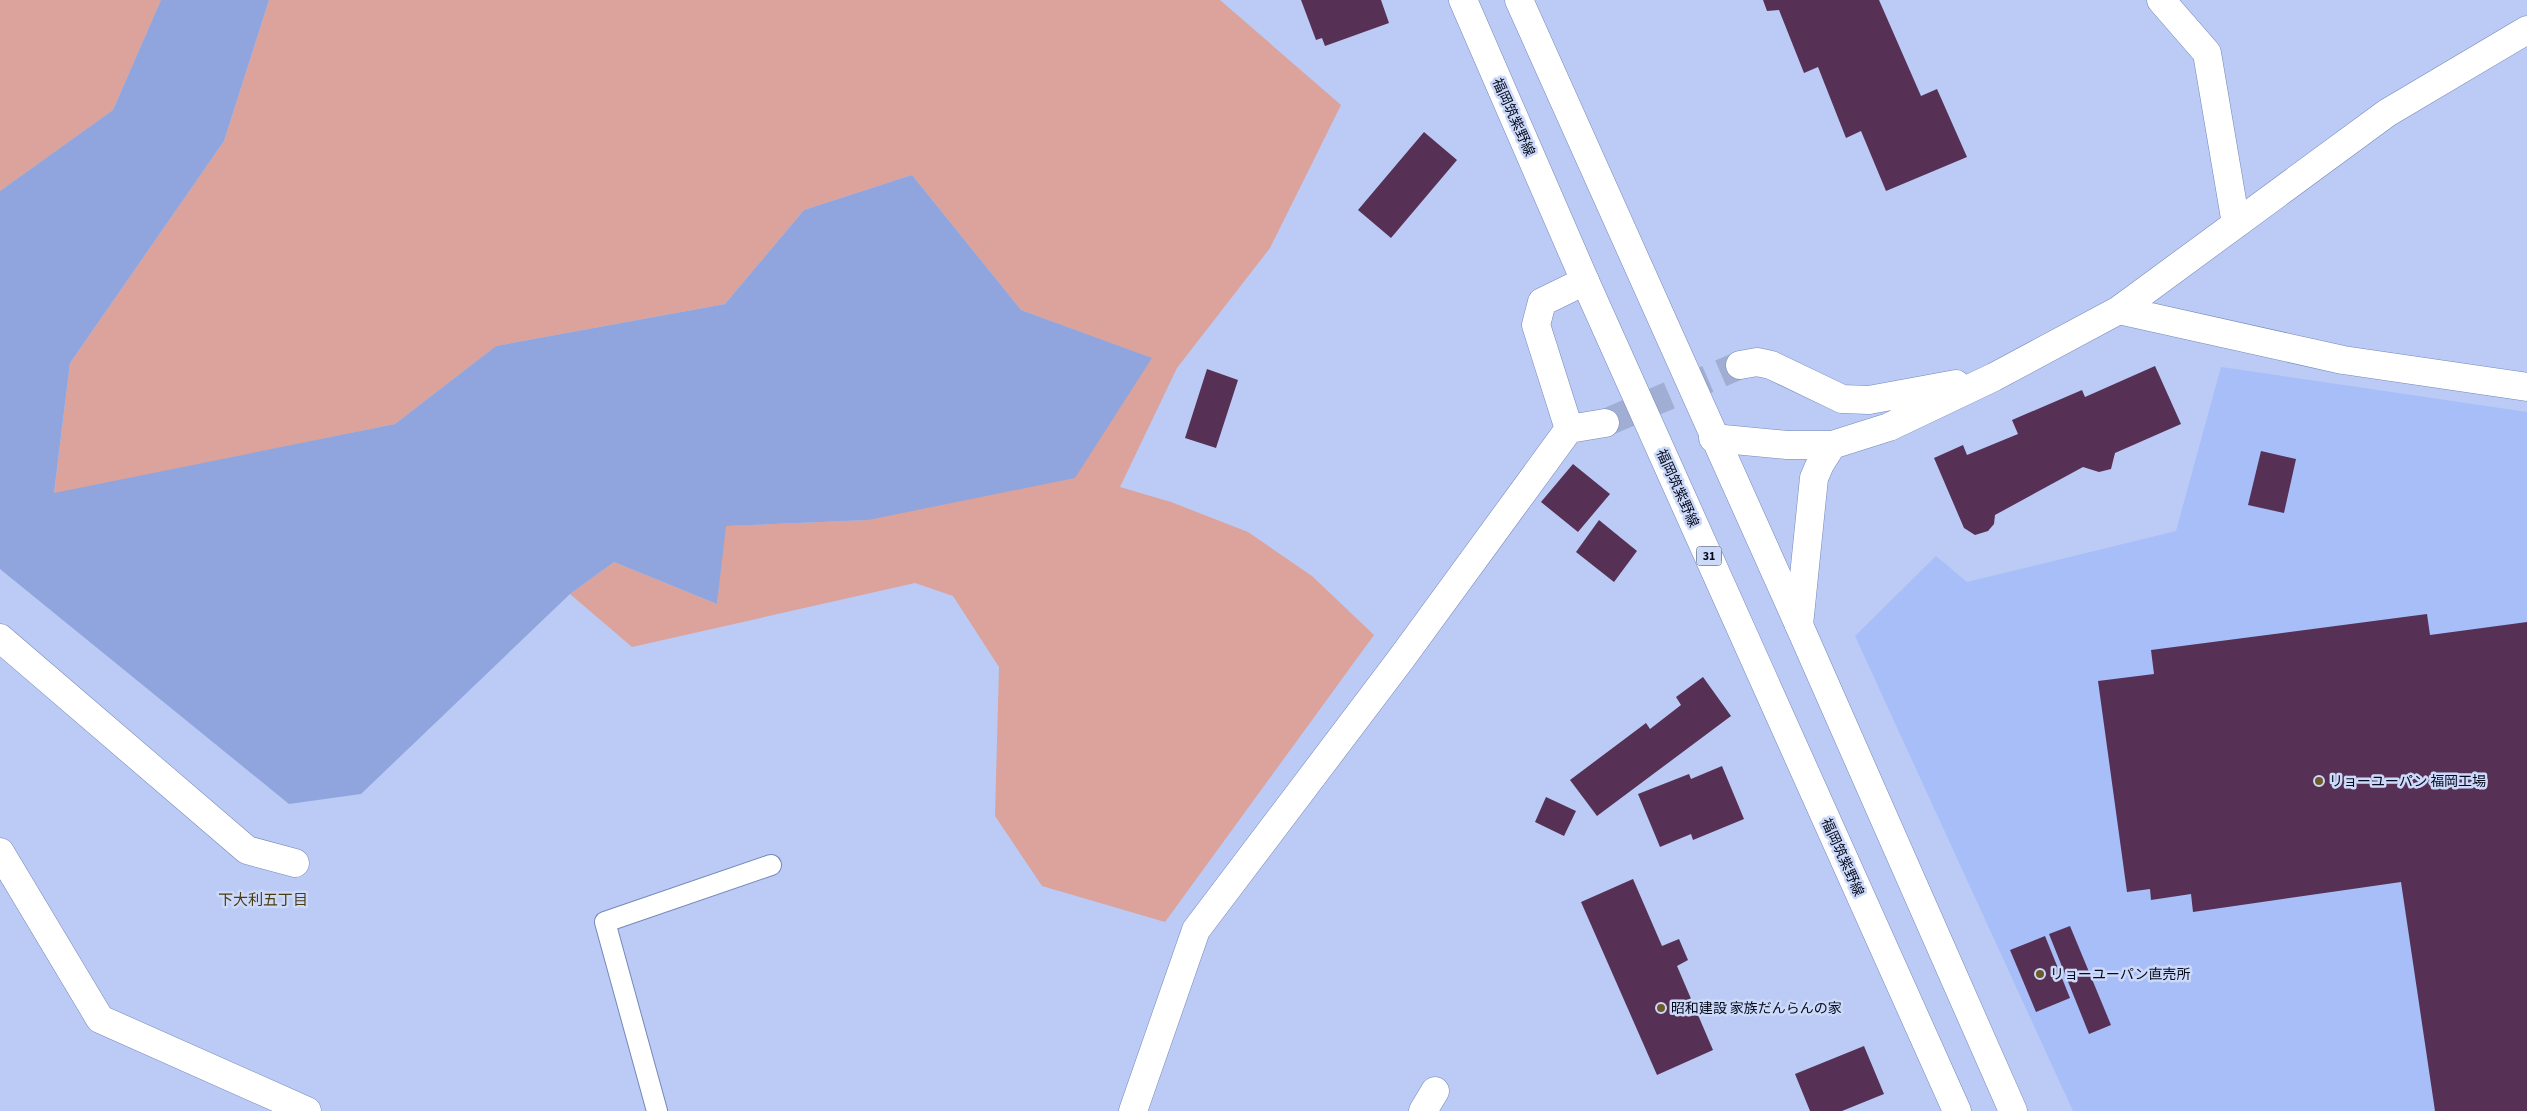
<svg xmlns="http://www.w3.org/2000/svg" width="2527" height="1111" font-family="'Source Sans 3','Noto Sans JP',sans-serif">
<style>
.built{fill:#a7bef8}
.green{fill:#dba39b}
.water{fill:#90a5dd}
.building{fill:#563055}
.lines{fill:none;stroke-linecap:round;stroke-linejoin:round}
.street-tunnel{stroke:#a0aed4;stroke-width:28;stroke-dasharray:28 14;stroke-linecap:butt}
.lane-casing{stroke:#7588b9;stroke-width:22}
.street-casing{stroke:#7588b9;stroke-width:29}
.primary-casing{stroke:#7588b9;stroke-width:29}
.lane{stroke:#fff;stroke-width:20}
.street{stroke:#fff;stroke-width:28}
.primary{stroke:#fff;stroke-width:28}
.poi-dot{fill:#6f5b2a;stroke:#ccd9f9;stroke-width:2}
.labels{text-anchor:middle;stroke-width:5;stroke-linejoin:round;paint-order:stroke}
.shield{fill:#ccd9f9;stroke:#41485e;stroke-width:1}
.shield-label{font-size:12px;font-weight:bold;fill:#050a1c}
.street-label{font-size:14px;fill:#050a1c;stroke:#ccd9f9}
.poi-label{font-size:14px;fill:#050a1c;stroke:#ccd9f9;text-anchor:start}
.neighbourhood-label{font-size:15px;fill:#4b3c14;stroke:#ccd9f9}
</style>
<rect width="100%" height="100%" fill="#bbcbf5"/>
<path class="built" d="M2221,367l306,45v699h-454l-218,-475 81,-80 31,26 209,-51z"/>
<path class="green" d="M0,0h161l-48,110 -113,81z
M269,0h951l121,105 -71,143 -93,120 -57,119 51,15 77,30 64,44 62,59 -209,287 -123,-36 -47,-70 4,-149 -46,-71 -38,-13 -283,64 -62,-53 44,-32 103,42 8,-78 143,-6 283,-162 -130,-48 -109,-135 -108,35 -79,94 -229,42 -101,78 -341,70 16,-131 154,-222z"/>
<path class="water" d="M161,0h108l-45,141 -154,222 -16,130 341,-69 101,-78 229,-42 79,-94 108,-35 109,135 131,48 -77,120 -207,42 -142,6 -9,78 -103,-42 -44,32 -209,200 -72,10 -289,-235v-378l113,-81z"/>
<path class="building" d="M1301,0h80l8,23 -64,23 -3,-8 -6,2z
M1763,0h116l42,96 16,-7 30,68 -81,34 -25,-60 -15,7 -28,-71 -14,6 -25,-63 -12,1z
M1424,132l33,28 -66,78 -33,-28z
M2155,366l26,58 -66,29 -4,16 -12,3 -16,-5 -88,48 -1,9 -6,7 -13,4 -11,-7 -30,-70 29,-13 4,10 51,-21 -6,-14 70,-30 3,7z
M1207,369l31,11 -22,68 -31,-10z
M2261,451l35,8 -12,54 -36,-8z
M1573,464l37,30 -32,38 -37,-30z
M1599,520l38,31 -23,31 -38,-30z
M2427,614l3,21 97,-13v489h-92l-34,-229 -208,30 -2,-18 -40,6 -1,-11 -23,3 -29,-211 56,-7 -3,-24z
M1703,677l28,39 -134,100 -27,-36 76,-57 4,6 31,-24 -5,-8z
M1722,766l22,53 -51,21 -2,-6 -31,13 -22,-53 51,-20 2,5z
M1546,797l30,14 -12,25 -29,-14z
M1633,879l29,67 17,-7 9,21 -11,6 36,84 -56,25 -76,-173z
M2070,926l41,99 -22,9 -40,-100z
M2045,936l25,62 -34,14 -26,-62z
M1864,1046l20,48 -42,17h-32l-15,-37z"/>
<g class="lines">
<path class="street-tunnel" d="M1605,423l135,-58"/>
<defs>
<path id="lane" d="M657,1111l-52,-189 166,-57"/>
<path id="street" d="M2161,0l46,53 29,171
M2119,310l224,50 184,27
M1740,365l17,-3 14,3 71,34 27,1 87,-16
M1569,429l-33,-104 6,-23 43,-21
M1713,438l74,7h45l57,-18 105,-50 125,-67 268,-197 140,-83
M1799,625l15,-147 6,-14 12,-19
M0,638l247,212 48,13
M0,852l100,167 207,92
M1133,1111l63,-181 205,-271 168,-230 36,-6
M1423,1111l12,-20"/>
<path id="primary" d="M1463,0l122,281 372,830
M1519,0l280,625 214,486"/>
</defs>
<use href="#lane" class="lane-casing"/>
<use href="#street" class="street-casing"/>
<use href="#primary" class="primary-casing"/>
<use href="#lane" class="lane"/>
<use href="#street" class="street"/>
<use href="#primary" class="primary"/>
</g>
<g class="poi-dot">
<circle cx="2319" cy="781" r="5"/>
<circle cx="2040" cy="974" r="5"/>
<circle cx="1661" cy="1008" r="5"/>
</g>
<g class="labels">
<rect class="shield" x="1696.5" y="546.5" width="25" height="19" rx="4"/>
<g class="shield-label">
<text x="1709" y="560">31</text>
</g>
<g class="street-label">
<text transform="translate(1514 117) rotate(66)" y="5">福岡筑紫野線</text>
<text transform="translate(1678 488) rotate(66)" y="5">福岡筑紫野線</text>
<text transform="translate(1843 857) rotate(66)" y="5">福岡筑紫野線</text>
</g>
<g class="poi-label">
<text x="2329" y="786">リョーユーパン 福岡工場</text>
<text x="2050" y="979">リョーユーパン直売所</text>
<text x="1671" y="1013">昭和建設 家族だんらんの家</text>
</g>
<g class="neighbourhood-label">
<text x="263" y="905">下大利五丁目</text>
</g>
</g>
</svg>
